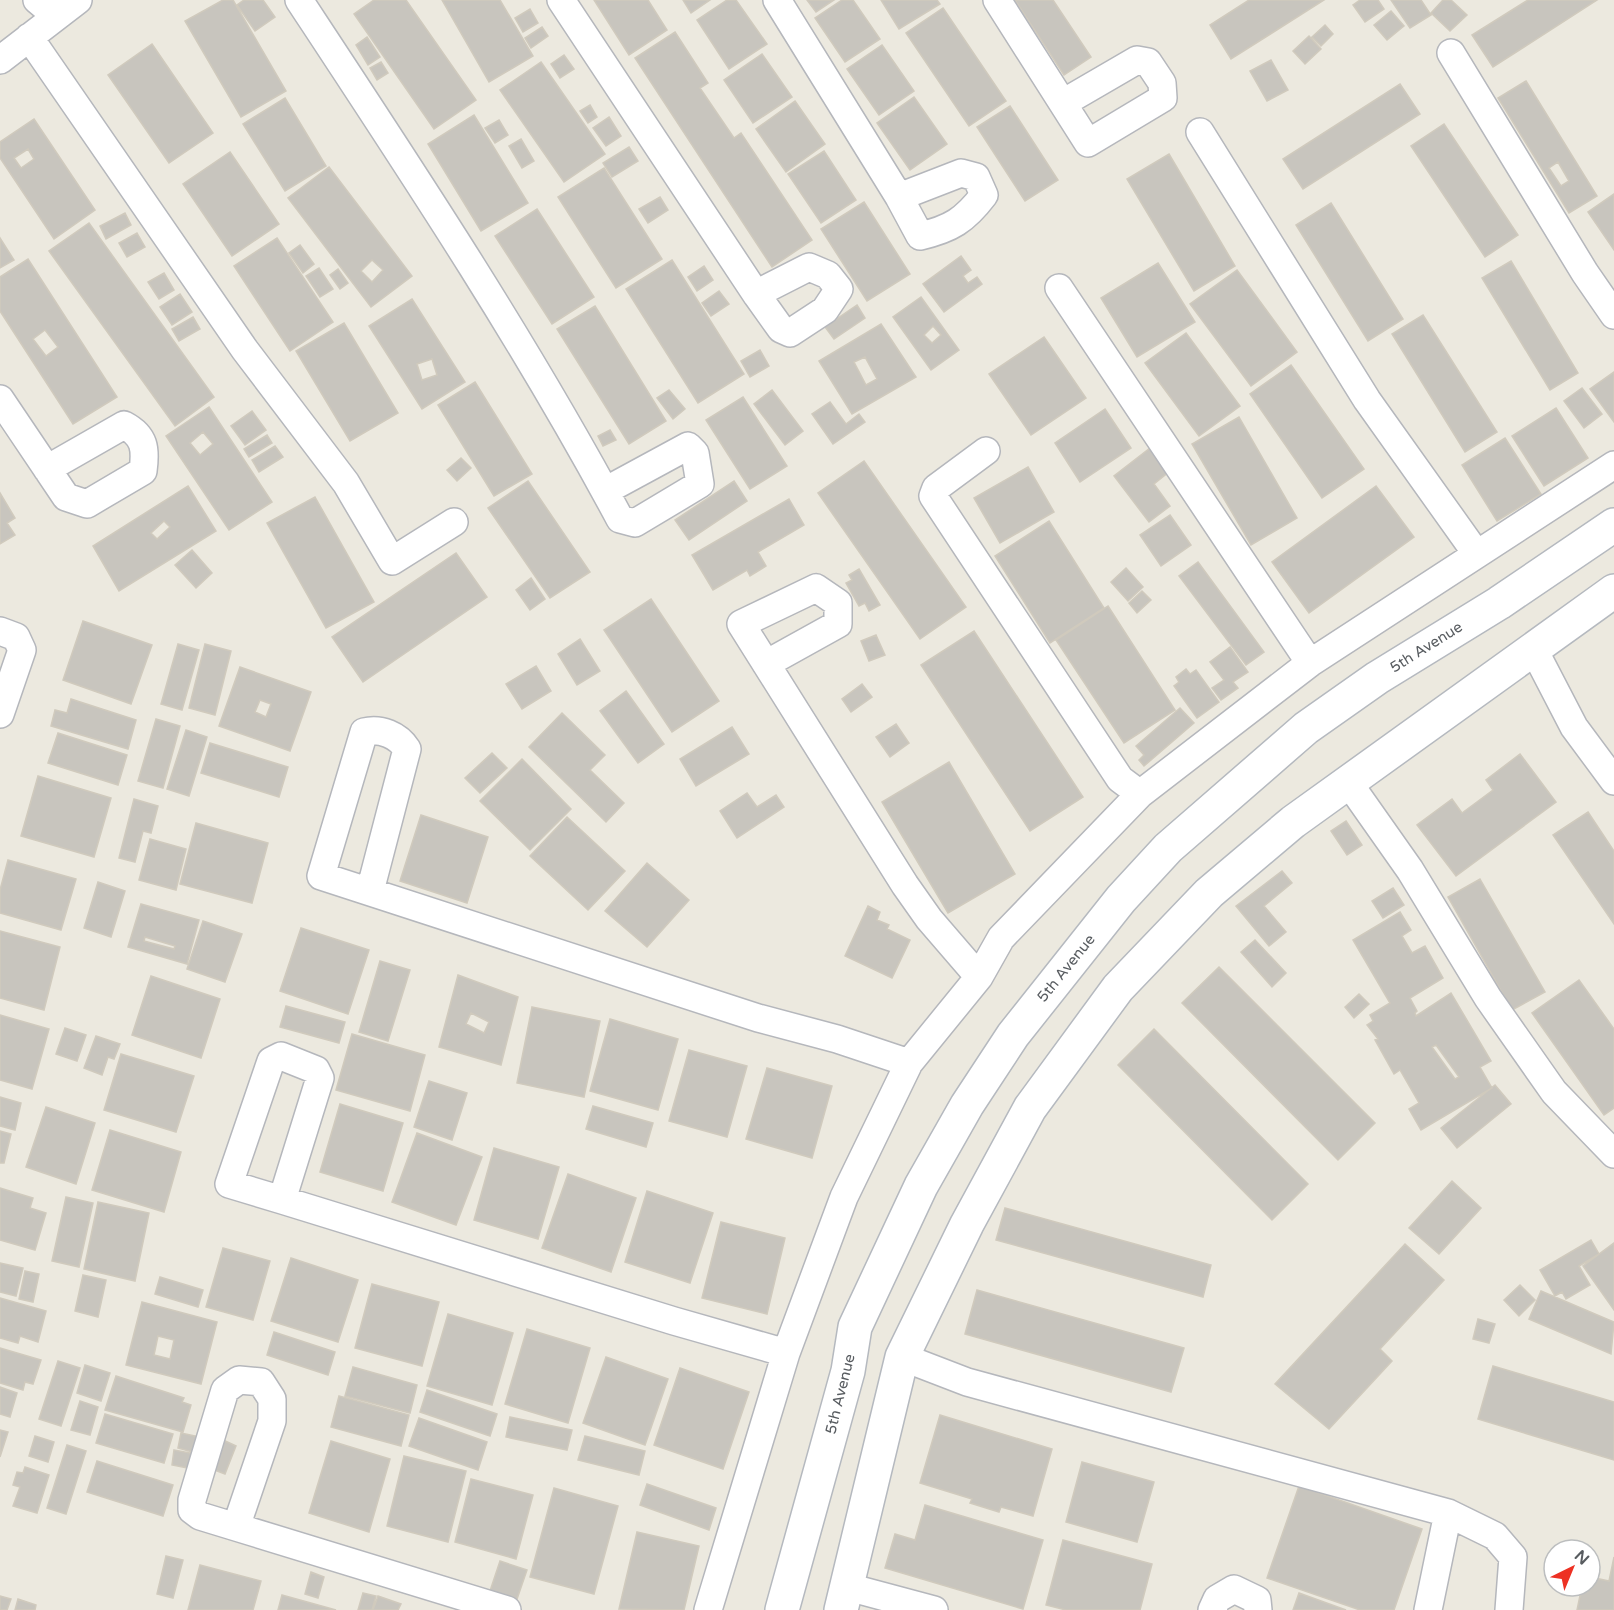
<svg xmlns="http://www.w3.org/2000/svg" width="1614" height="1610" font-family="'Varela Round',sans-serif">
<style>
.building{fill:#c8c5be;stroke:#d0cabd;stroke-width:1.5;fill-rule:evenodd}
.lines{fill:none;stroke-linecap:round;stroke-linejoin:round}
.street-casing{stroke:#b5b7bc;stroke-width:30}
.secondary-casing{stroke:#b5b9bf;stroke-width:36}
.street{stroke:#fff;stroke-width:27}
.secondary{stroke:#fff;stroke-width:33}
.labels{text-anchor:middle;stroke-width:5;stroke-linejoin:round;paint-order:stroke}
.street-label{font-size:15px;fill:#585c60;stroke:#fff}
</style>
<rect width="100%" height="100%" fill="#ece9df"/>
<path class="building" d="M223,0h10l53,91 -45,26 -56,-96z
M244,0h19l12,17 -20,14 -18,-26z
M374,0h32l70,100 -42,29 -80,-115z
M442,0h58l33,56 -44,26z
M594,0h54l19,30 -38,25z
M683,0h27l-19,13z
M727,0h9l31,44 -38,25 -32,-49z
M807,0h27l-18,12z
M842,0h11l27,39 -35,23 -30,-44z
M881,0h56l3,4 -41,25z
M1015,0h38l38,57 -27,18z
M1249,0h75l-93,59 -21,-34z
M1360,0h18l6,9 -19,13 -12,-17z
M1391,0h30l10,15 -21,13z
M1443,0h8l16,15 -17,16 -19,-18z
M1528,0h69l-104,67 -21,-32z
M943,8l63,93 -37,25 -63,-93z
M530,9l8,14 -15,9 -8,-14z
M1391,11l13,15 -17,14 -13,-15z
M1325,25l8,9 -12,12 -9,-9z
M542,27l6,9 -17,12 -6,-10z
M675,32l33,51 -8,5 34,50 7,-5 71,107 -40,27 -137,-209z
M1309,36l12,13 -16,15 -12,-13z
M367,37l13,20 -12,8 -12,-20z
M152,44l61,89 -44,30 -61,-88z
M882,45l32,46 -35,24 -32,-46z
M762,54l30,43 -39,26 -29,-43z
M564,55l10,14 -14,9 -9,-14z
M1271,60l17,30 -21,11 -17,-30z
M381,62l7,11 -11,7 -7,-12z
M541,62l64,92 -41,28 -64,-92z
M1526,81l71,115 -28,17 -71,-115zM1558,162l11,19 -8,5 -12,-18z
M1400,84l20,30 -117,75 -20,-30z
M914,97l33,47 -37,26 -33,-47z
M285,98l41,68 -41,25 -42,-67z
M795,101l30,43 -39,28 -30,-43z
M590,105l7,12 -9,6 -8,-12z
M1010,106l48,74 -33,21 -48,-74z
M474,115l54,88 -47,28 -53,-87z
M609,117l12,19 -15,10 -13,-18z
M34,119l61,91 -41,29 -54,-81v-16zM28,149l6,10 -13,9 -7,-10z
M499,120l9,15 -13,8 -10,-15z
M1444,124l74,111 -33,22 -74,-111z
M521,139l13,22 -12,7 -13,-22z
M629,147l9,14 -26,16 -9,-14z
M824,151l32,49 -35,23 -33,-49z
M230,152l49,72 -47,32 -49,-72z
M1169,154l66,112 -41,25 -67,-112z
M329,167l83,109 -41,31 -83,-109zM372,260l11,10 -11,12 -11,-11z
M604,168l58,91 -46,29 -58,-91z
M1614,194v56l-26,-38z
M660,197l8,13 -20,13 -9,-14z
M864,202l46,72 -43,27 -46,-72z
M1331,203l72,116 -35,22 -72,-116z
M537,209l57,88 -42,27 -57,-88z
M125,213l6,12 -25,14 -6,-13z
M89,223l125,174 -39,29 -126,-175z
M137,233l8,14 -18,10 -8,-14z
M0,238l14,22 -14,8z
M277,238l56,84 -43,29 -56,-85z
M300,245l14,19 -11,9 -14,-20z
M961,256l10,14 -8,6 5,7 9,-6 5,7 -38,28 -21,-28z
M28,259l89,138 -44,27 -73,-113v-34zM45,330l13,17 -12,9 -13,-17z
M672,260l72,114 -46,29 -72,-114z
M1511,261l67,112 -28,17 -68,-112z
M1158,263l37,59 -58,35 -36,-59z
M704,266l9,14 -16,11 -9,-14z
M319,268l14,21 -13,8 -14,-21z
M338,269l10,14 -8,6 -10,-14z
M1237,270l60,82 -46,34 -61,-82z
M164,273l10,17 -15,9 -11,-17z
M719,291l10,13 -18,12 -9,-13z
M180,294l12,18 -20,13 -12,-18z
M921,297l38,53 -28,20 -38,-53zM933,326l8,9 -9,8 -8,-8z
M412,299l53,83 -43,27 -53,-83zM432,359l5,16 -15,5 -5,-16z
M857,305l8,13 -31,21 -9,-12z
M595,306l71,115 -37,23 -72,-115z
M1423,315l74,117 -32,20 -73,-118z
M193,317l7,12 -21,12 -7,-12z
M344,323l54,90 -48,28 -54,-90z
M881,324l35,53 -64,37 -33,-53zM865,357l12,22 -11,6 -12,-23z
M1186,333l54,73 -41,30 -54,-73z
M1044,337l42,61 -55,37 -42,-61z
M760,350l9,16 -19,11 -9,-16z
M1291,365l73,104 -42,29 -72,-104z
M1614,372v50l-24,-33z
M475,382l57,92 -38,22 -56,-91z
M1582,388l20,26 -18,14 -20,-27z
M669,390l16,19 -12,10 -16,-21z
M772,390l31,41 -18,14 -31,-41z
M743,397l44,69 -37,23 -44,-69z
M830,402l16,22 13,-10 6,8 -32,22 -21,-30z
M209,407l63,95 -43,28 -63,-94zM203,432l10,12 -13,11 -10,-12z
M1556,408l32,50 -44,28 -32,-50z
M1105,409l26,39 -51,34 -25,-39z
M252,411l14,19 -21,15 -14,-19z
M1239,417l58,101 -46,27 -59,-101z
M610,430l6,10 -13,6 -5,-10z
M267,435l5,8 -23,14 -5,-8z
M1505,438l36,56 -44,27 -35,-56z
M275,446l8,11 -24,15 -7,-12z
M1150,448l19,24 -15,12 16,22 -21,16 -35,-46z
M461,458l10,10 -14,13 -10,-11z
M864,461l102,146 -46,32 -102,-146z
M1028,467l26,45 -54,31 -26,-45z
M528,481l62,91 -40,26 -62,-90z
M734,481l13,20 -58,39 -14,-20z
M188,486l28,45 -97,60 -26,-45zM164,521l6,6 -13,12 -6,-6z
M1376,486l38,51 -105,76 -37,-51z
M0,493l15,25 -8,5 8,12 -15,9z
M315,497l59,105 -48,26 -59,-105z
M789,499l15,26 -46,27 8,14 -16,10 -3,-6 -34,20 -21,-35z
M1170,515l21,30 -30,21 -21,-31z
M1049,521l55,87 -54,35 -55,-87z
M192,550l20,23 -16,15 -21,-23z
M456,553l31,44 -124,85 -31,-45z
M1198,562l66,90 -18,13 -67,-89z
M1126,568l17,19 -15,14 -17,-19z
M859,569l21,36 -11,6 -4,-8 -6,3 -13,-23 6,-3 -3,-5z
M531,578l14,21 -15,11 -14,-20z
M1142,591l9,9 -14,13 -8,-10z
M651,599l68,102 -47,31 -68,-102z
M1108,606l67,104 -51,33 -68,-103z
M83,621l69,24 -21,59 -68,-24z
M974,631l109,166 -53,34 -109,-166z
M876,635l9,20 -16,6 -8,-20z
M580,639l20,32 -23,14 -19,-31z
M178,644l21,6 -17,60 -21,-6z
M205,644l26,7 -16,64 -26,-7z
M1230,647l18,25 -15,10 5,6 -17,12 -9,-12 12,-8 -14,-18z
M536,666l15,25 -29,18 -16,-25z
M240,667l71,25 -21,59 -71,-25zM260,700l11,4 -5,13 -11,-5z
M1186,669l4,5 6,-4 23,32 -22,16 -23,-32 5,-4 -3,-5z
M862,684l10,13 -21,15 -9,-13z
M626,691l38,53 -26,19 -38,-52z
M71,699l65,21 -8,29 -77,-23 4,-16 12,3z
M1180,708l14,15 -50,43 -5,-6 5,-5 -8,-9z
M562,713l43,42 -15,15 34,33 -18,19 -77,-75z
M156,719l24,7 -17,62 -25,-7z
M896,724l13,19 -19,14 -14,-20z
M732,727l17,27 -53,32 -16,-27z
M186,730l21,7 -18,59 -22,-7z
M58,733l69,22 -9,30 -70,-22z
M210,743l78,24 -9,30 -78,-24z
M492,753l15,15 -27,25 -15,-15z
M1520,754l36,48 -100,74 -39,-51 35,-26 10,14 31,-23 -7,-10z
M522,759l49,50 -41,41 -50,-49z
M949,762l66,112 -67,39 -66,-111z
M38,776l73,22 -17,59 -73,-21z
M747,793l10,14 19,-12 8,12 -47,31 -17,-27z
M134,799l24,7 -7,27 -8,-2 -8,31 -16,-4z
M1588,812l26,39v73l-61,-89z
M421,815l67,22 -21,66 -67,-22z
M567,817l58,54 -37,39 -58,-54z
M1346,821l16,24 -15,10 -16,-24z
M196,823l72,20 -16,60 -72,-19z
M150,839l36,10 -10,41 -37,-10z
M8,860l68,19 -15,51 -61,-17v-23z
M647,863l42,37 -42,47 -42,-36z
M1282,871l10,12 -28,23 22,26 -17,14 -33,-40z
M1480,879l65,113 -33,18 -64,-113z
M98,882l27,9 -14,46 -27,-9z
M1393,888l11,17 -21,13 -11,-17z
M141,904l58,16 -12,44 -59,-17zM145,937l30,9 -1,3 -30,-8z
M868,906l12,6 -3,8 12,5 -2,4 23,11 -18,38 -47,-22z
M1400,912l11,18 -9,6 10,17 13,-7 18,32 -33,20 7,13 -2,2 1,3 35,-23 40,68 -11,6 12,21 -71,42 -12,-21 10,-6 -19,-33 -6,4 -19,-34 3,-1 -11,-14 6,-4 -3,-6 20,-12 -37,-63zM1436,1045l23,32 -4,2 -23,-32z
M203,921l39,13 -17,48 -38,-13z
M301,928l68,22 -21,64 -68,-23z
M0,931l60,16 -16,63 -44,-12z
M1255,940l31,33 -14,14 -31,-35z
M380,961l30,9 -22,71 -29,-9z
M1219,967l156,156 -37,37 -156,-157z
M458,975l60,22 -17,68 -62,-18zM471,1013l18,9 -5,11 -18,-9z
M151,976l69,23 -19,59 -69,-23z
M1579,980l35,49v79l-10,7 -72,-102z
M1359,994l10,10 -15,14 -9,-11z
M286,1006l59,16 -6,21 -59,-16z
M532,1007l68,14 -16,76 -67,-14z
M0,1015l49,14 -17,60 -32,-9z
M610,1019l68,20 -20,71 -68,-19z
M65,1028l21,7 -9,26 -21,-7z
M1154,1029l154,155 -36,36 -154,-155z
M352,1034l73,21 -15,56 -74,-21z
M96,1036l24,8 -6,15 -6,-2 -6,18 -18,-7z
M689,1050l58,16 -20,71 -58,-16z
M121,1054l73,22 -18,56 -72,-22z
M767,1068l65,18 -20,72 -66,-19z
M429,1081l38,12 -15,47 -38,-13z
M1495,1085l16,19 -54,44 -16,-20z
M0,1097l21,6 -6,27 -15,-4z
M340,1104l63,19 -20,68 -63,-19z
M593,1106l60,17 -7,24 -60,-18z
M46,1107l49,16 -19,61 -50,-17z
M110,1130l71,22 -17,60 -72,-22z
M0,1131l11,3 -7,29h-4z
M417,1133l65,24 -26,68 -64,-23z
M494,1148l65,19 -21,72 -64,-19z
M568,1174l68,24 -25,74 -69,-24z
M1452,1181l29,27 -42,46 -30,-26z
M0,1188l33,10 -3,10 16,5 -11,37 -35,-10z
M647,1191l66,22 -23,70 -65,-21z
M66,1197l27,6 -14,64 -27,-6z
M98,1202l51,11 -14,68 -51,-12z
M1005,1208l206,57 -8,32 -207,-57z
M721,1222l64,16 -18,76 -65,-16z
M1591,1240l8,14 -20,12 11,19 -24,14 -4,-7 -7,4 -15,-26z
M1614,1243v67l-31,-44z
M1405,1244l39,36 -64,69 12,12 -63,68 -54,-45z
M223,1248l47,13 -17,59 -47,-13z
M291,1258l67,22 -20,62 -67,-21z
M0,1263l23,5 -7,28 -16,-4z
M25,1271l14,3 -6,28 -14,-3z
M83,1275l23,5 -8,37 -23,-6z
M160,1277l43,13 -5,17 -43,-13z
M372,1284l67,18 -17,64 -67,-18z
M1520,1285l15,15 -16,16 -15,-16z
M977,1290l207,58 -13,44 -206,-58z
M1541,1291l73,31 -3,32 -82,-35z
M0,1298l46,13 -8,31 -18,-6 -2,7 -18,-5z
M142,1302l75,20 -16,62 -75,-19zM158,1336l16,4 -4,19 -16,-4z
M448,1314l65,19 -21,72 -65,-19z
M1478,1319l17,5 -6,19 -16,-4z
M527,1329l63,19 -22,75 -63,-19z
M274,1332l61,20 -7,23 -61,-20z
M0,1348l41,12 -8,24 -8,-2 -2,8 -23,-7z
M606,1357l62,22 -23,66 -62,-22z
M58,1361l22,7 -19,58 -22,-7z
M85,1365l25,8 -9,28 -24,-8z
M1493,1366l121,36v58l-136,-41z
M353,1367l64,18 -7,28 -65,-17z
M680,1368l69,24 -26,77 -69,-24z
M116,1376l68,22 -2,4 9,3 -8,27 -78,-22z
M0,1387l17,6 -7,24 -10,-3z
M427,1390l70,24 -7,22 -70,-24z
M339,1396l70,19 -8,31 -70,-19z
M80,1401l18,6 -8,28 -19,-5z
M105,1414l68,20 -9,29 -68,-20z
M940,1415l112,34 -19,67 -32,-9 -2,5 -29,-9 2,-4 -52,-16z
M510,1417l62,13 -5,20 -61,-13z
M419,1418l68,24 -9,28 -69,-24z
M0,1430l8,2 -8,25z
M181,1433l19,4 -4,16 -18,-5z
M35,1436l19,6 -6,20 -19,-6z
M585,1436l60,15 -6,24 -61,-15z
M223,1440l13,6 -11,28 -13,-5z
M331,1441l59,18 -21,73 -60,-19z
M67,1445l19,6 -20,63 -19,-6z
M174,1450l27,5 -3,15 -26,-5z
M404,1456l62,15 -18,71 -61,-16z
M97,1461l76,24 -10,31 -76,-24z
M1082,1462l72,20 -17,60 -71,-20z
M25,1467l24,8 -12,38 -24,-7 7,-19 -7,-2 4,-13 6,1z
M471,1479l62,16 -17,64 -61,-17z
M647,1484l69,24 -7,22 -69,-25z
M1299,1486l123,43 -28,81h-34l-93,-32z
M554,1488l64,18 -24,88 -64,-17z
M925,1505l118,35 -20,69 -138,-41 10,-34 20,6z
M637,1532l62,14 -15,64 -65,-1z
M1063,1540l89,24 -12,46h-74l-20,-5z
M166,1556l17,4 -10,38 -16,-4z
M1614,1557v53h-37l5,-24h8v-9l19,4z
M500,1561l27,9 -11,32 -27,-8z
M200,1565l61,16 -8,29h-65z
M311,1572l13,5 -6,21 -13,-4z
M363,1593l13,3 -4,14h-14z
M1299,1593l47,17h-53z
M282,1595l54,15h-58z
M0,1596l11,3 -4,11h-7z
M378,1596l23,8 -3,6h-25z
M18,1599l18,6 -1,5h-20z"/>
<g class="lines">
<defs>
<path id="street" d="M37,0l19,16
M299,0c112,170 225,340 321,519l15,4 65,-39 -5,-31 -7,-7 -83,45
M561,0l195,294 25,35 9,4 35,-23 14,-21 -11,-14 -19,-8 -53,27
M777,0l122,197 21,39c31,-7 45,-16 64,-41l-8,-18 -15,-4 -62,24
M997,0l91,143 75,-45 -1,-15 -14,-21 -11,-2 -74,43
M29,37l216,313 101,133 46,78 62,-39
M1451,53l134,220 29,42
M0,60l78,-60
M1200,132l167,268 109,153
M1059,288l251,375
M0,399l66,98 21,7 56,-33c3,-22 2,-35 -19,-46l-77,44
M986,451l-50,37 -3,8 187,283 20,15
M0,631l16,6 6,13 -22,64
M1533,648l41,79 40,54
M766,664l72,-40v-21l-22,-15 -75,36 164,261 24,34 50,58
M1348,782l62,88 78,128 66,94 60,62
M370,891l37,-142c-9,-14 -26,-21 -43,-17l-43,144 437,142 79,21 72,24
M282,1200l38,-122 -4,-8 -35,-14 -10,5 -42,123 53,16 392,121 112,32
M902,1357l65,25 481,131 47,23 18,21 -4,53
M239,1380l22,2 11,17v22l-36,106 -36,-11 -8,-6v-10l33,-110z
M236,1527l271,83
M848,1587l86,23
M708,1610l78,-257 58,-156 65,-134 70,-86 22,-39 139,-144 170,-131 304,-198
M1212,1610l5,-11 17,-10 23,11 1,10
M1428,1610l20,-97"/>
<path id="secondary" d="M782,1610l66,-239 7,-44 66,-141 46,-81 46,-70 108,-136 47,-51 138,-120 71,-50 122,-75 115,-78
M841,1610l61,-253 65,-133 63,-116 88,-120 91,-95 84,-71 321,-231"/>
</defs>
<use href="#street" class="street-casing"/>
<use href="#secondary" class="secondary-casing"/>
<use href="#street" class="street"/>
<use href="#secondary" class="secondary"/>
</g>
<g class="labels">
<g class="street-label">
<text transform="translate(1426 647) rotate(-32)" y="5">5th Avenue</text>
<text transform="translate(1066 968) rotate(-51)" y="5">5th Avenue</text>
<text transform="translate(840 1394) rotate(-76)" y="5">5th Avenue</text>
</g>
</g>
<g transform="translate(1572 1568) rotate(43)"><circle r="28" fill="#ffffff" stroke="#bcbebf" stroke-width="1.5"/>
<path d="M0-4.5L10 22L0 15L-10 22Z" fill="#ed3123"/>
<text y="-9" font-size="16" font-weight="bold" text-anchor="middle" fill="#585c60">N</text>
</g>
</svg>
